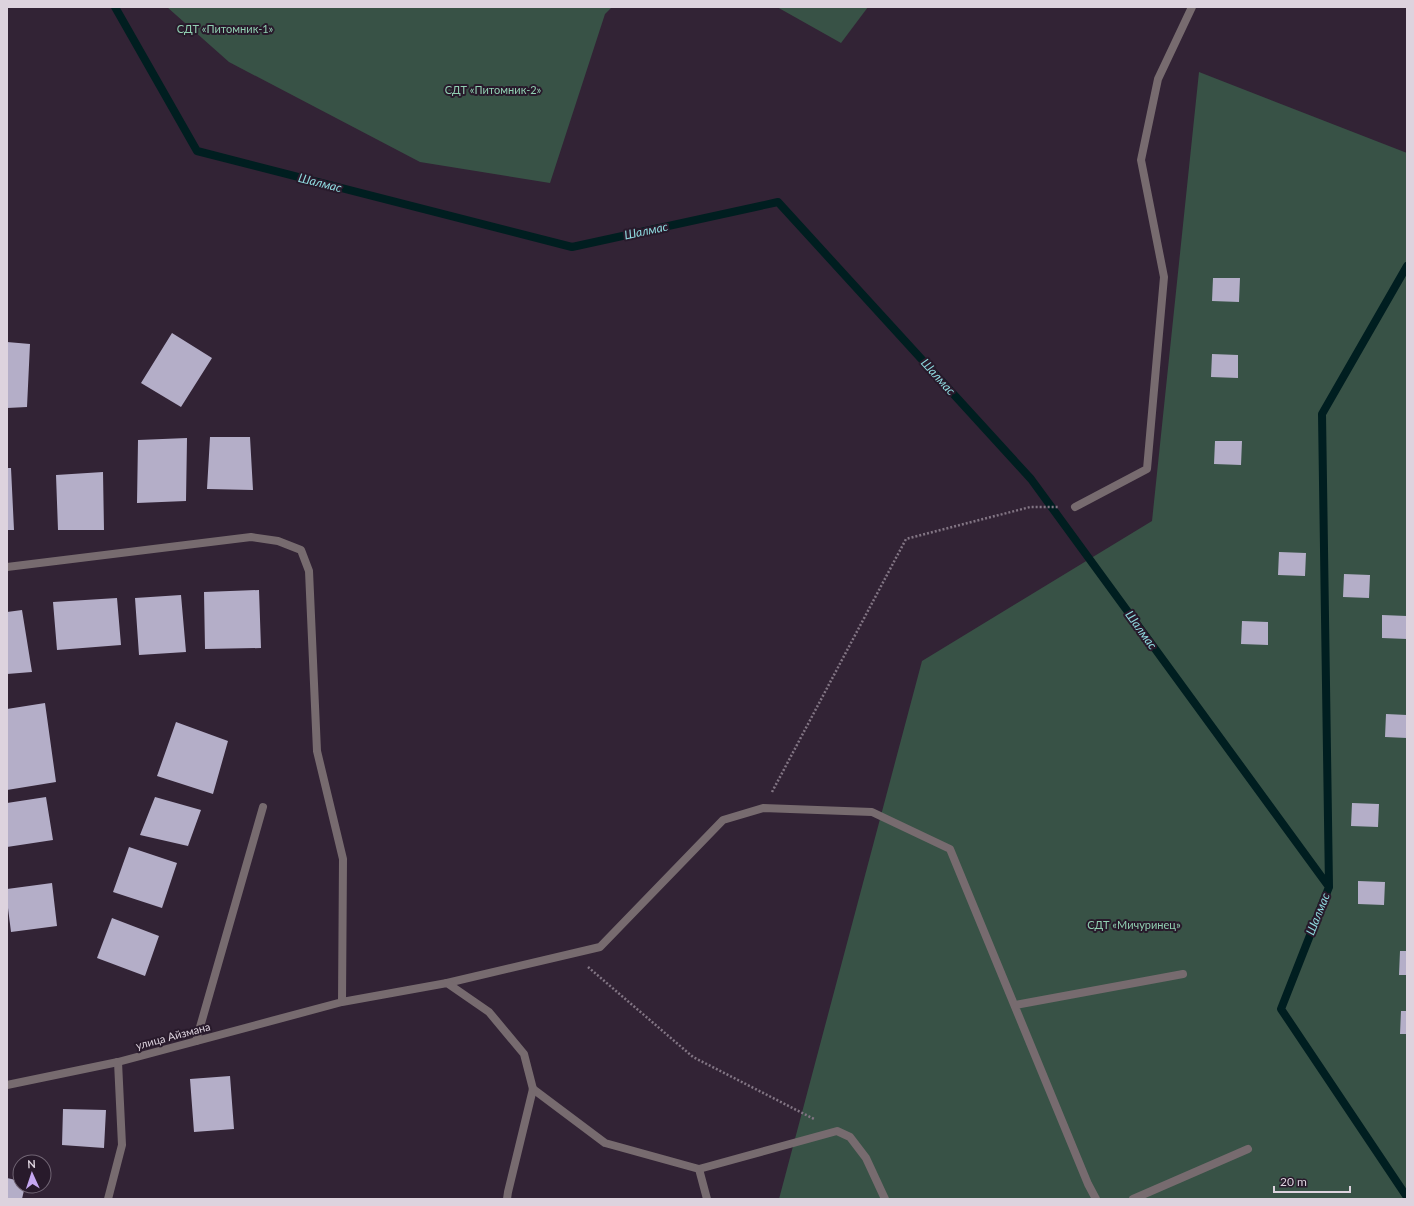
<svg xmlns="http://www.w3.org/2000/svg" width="1414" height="1206" font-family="Lato,sans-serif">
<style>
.green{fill:#385246}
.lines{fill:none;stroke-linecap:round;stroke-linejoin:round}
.stream{stroke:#001e20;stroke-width:8}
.building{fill:#b4aec8}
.path{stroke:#827584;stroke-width:2.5;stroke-dasharray:2 2;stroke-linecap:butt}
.service{stroke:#776b6f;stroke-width:8}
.minor{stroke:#776b6f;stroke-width:8}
.labels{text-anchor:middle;stroke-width:4;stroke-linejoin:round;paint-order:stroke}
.park-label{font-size:11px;fill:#91cfb2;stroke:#281a2b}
.street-label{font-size:11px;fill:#ddd3de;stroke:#281a2b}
.water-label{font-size:12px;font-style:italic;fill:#8ed9de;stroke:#281a2b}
</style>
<rect width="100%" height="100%" fill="#322335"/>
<path class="green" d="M167,7h445l-7,7 -55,169 -130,-21 -191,-100z
M777,7h91l-27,36z
M1199,72l208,81v1046h-628l143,-538 230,-140z"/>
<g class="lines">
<path class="stream" d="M115,7l82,144 375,96 206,-45 253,277 298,408 -48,122 126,188
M1329,887l-7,-473 85,-148"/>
</g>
<path class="building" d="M1213,278h27l-1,24 -27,-1z
M172,333l40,25 -31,49 -40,-24z
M7,342l23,2 -3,63 -20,1z
M1212,354l26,1v23l-27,-1z
M210,437h40l3,53 -46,-1z
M187,438l-1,63 -49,2 1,-63z
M1215,441h27l-1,24 -27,-1z
M7,468h4l3,62h-7z
M103,472l1,58h-46l-2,-55z
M1279,552l27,1 -1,23 -27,-1z
M1344,574l26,1 -1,23 -26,-1z
M259,590l2,58 -56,1 -1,-57z
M181,595l5,57 -47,3 -4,-57z
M117,598l4,47 -64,5 -4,-48z
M22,610l10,62 -25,2v-62z
M1382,615l25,1v23l-25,-1z
M1242,621l26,1v23l-27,-1z
M45,703l11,79 -49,8v-81z
M1386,714l21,1v23l-22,-1z
M176,722l52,19 -15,53 -56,-18z
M46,797l7,43 -46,7v-44z
M155,797l46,13 -13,36 -48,-11z
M1352,803l27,1 -1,23 -27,-1z
M129,847l48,16 -15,45 -49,-16z
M1358,881l27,1 -1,23 -26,-1z
M52,883l5,43 -46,6 -4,-32v-11z
M112,918l47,18 -14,40 -48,-18z
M1400,951h7v24h-8z
M1401,1011h6v23h-7z
M230,1076l4,53 -40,3 -4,-53z
M63,1109l43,1 -2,38 -42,-3z
M7,1178l13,3v5h5l-3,13h-15z"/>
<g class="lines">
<path class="path" d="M772,792l134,-253 124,-32h29
M588,967l105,90 121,62"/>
<path class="service" d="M1075,507l72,-38 17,-192 -23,-117 17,-81 34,-72
M447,983l153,-36 123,-127 40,-12 109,4 78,37 138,335 8,15
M1015,1005l168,-31
M196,1041l67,-234
M533,1089l72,54 94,26 138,-38 13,6 16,21 19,41
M699,1169l8,30
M108,1199l14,-54 -4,-83
M1133,1199l115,-50"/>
<path class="minor" d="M7,567l244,-30 27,4 23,9 8,21 8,180 26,108 -1,143
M7,1085l111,-23 224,-60 105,-19 42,29 35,42 9,35 -25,103 -1,7"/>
</g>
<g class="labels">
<g class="park-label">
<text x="225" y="33">СДТ «Питомник-1»</text>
<text x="493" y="94">СДТ «Питомник-2»</text>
<text x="1134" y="929">СДТ «Мичуринец»</text>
</g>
<g class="street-label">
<text transform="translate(173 1036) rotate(-15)" y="4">улица Айзмана</text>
</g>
<g class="water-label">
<text transform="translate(320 183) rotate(14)" y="4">Шалмас</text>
<text transform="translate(646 231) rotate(-12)" y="4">Шалмас</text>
<text transform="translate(938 377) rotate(48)" y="4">Шалмас</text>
<text transform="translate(1141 630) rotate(54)" y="4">Шалмас</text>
<text transform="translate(1318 914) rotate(-68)" y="4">Шалмас</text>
</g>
</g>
<rect width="1414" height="1206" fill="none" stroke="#ddd3de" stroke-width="16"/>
<g transform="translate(32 1174) rotate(357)"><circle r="19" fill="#281a2b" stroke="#706473"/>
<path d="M0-3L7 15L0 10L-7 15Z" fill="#c5a7f1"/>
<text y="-6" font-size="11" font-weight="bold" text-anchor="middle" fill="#ddd3de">N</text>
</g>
<path d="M1274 1186v6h76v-6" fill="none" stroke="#ddd3de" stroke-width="2"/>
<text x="1280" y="1186" font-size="12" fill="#ddd3de" stroke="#281a2b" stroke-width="3" paint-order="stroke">20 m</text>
</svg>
